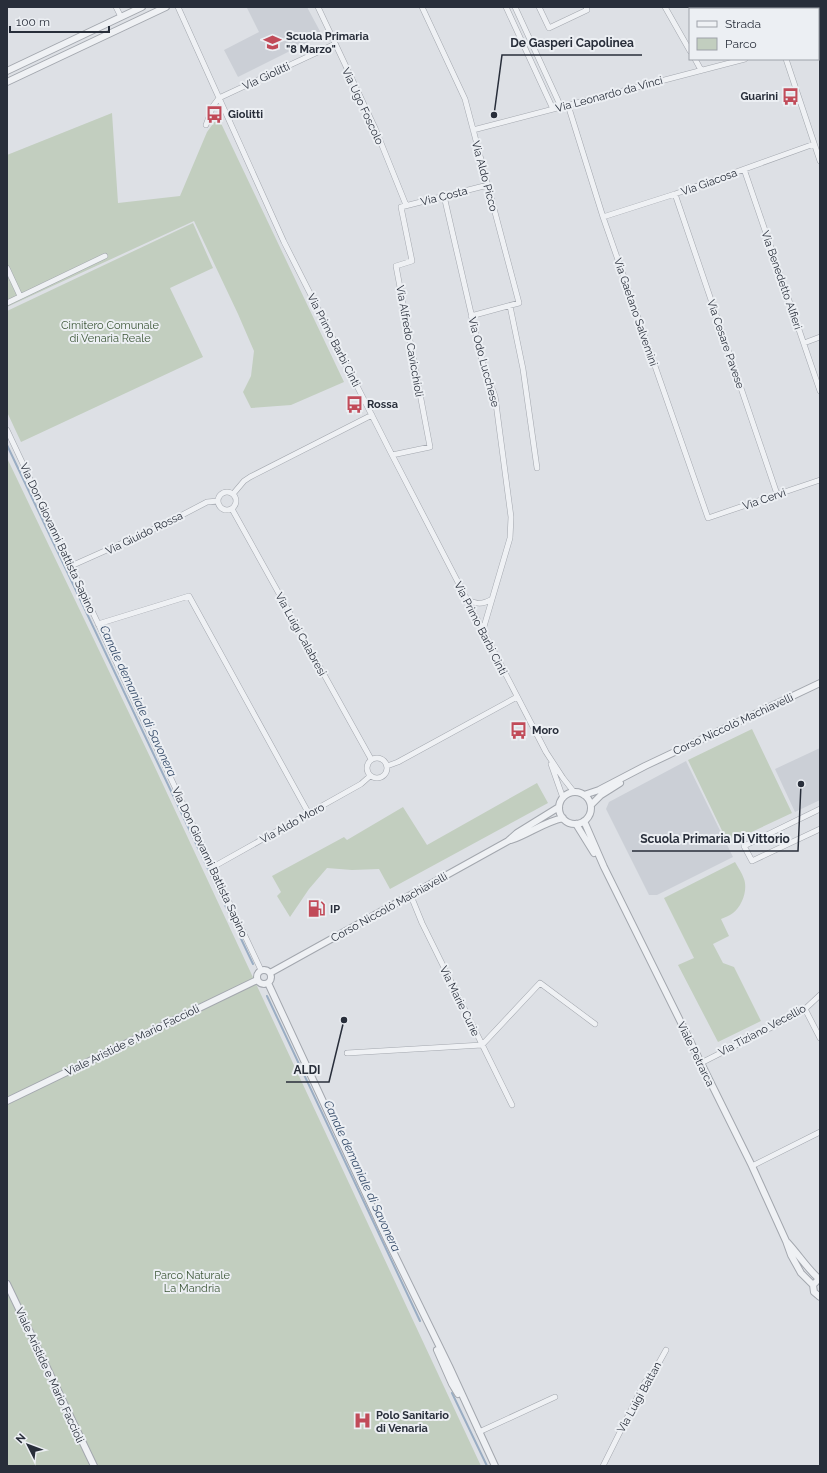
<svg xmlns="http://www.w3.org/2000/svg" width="827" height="1473" font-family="Raleway,sans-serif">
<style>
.built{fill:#cbcfd6}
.green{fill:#c2cebf}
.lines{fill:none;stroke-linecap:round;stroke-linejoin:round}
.stream{stroke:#9aadc3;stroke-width:2}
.minor-casing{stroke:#a3a7ae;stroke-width:6}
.tertiary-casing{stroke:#a3a7ae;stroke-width:8}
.minor{stroke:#eff1f4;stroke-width:5}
.tertiary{stroke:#eff1f4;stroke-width:6}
.labels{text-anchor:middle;stroke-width:4;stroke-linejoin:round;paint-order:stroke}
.poi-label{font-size:11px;font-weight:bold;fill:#282e3a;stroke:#eceff3;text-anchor:start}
.street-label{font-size:11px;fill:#282e3a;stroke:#eceff3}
.park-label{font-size:11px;fill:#3b5536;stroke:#eceff3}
.water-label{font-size:12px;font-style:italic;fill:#364c6a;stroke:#eceff3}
.leader{fill:none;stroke:#282e3a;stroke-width:1.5}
.callout-dot{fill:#282e3a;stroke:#eceff3;stroke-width:1.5}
.callout-label{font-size:12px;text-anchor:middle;font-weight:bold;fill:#282e3a;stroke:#eceff3;stroke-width:4;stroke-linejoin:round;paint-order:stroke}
</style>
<rect width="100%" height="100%" fill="#dde0e5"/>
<path class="built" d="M249,7h58l15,28 -84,42 -14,-27 35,-18 -12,-24z
M820,748v52l-25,12 -20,-43z
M686,761l47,96 -76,38h-8l-43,-86 3,-7z"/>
<path class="green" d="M112,113l6,90 62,-7 27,-64 11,-15 126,265 -53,23 -40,3 -8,-16 8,-16 3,-25 -16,-37 -44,-93 -187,86v-152z
M193,223l20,45 -43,20 33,69 -182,85 -14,-30v-101z
M7,458l145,303 329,705h-474z
M752,729l40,84 -64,30 -40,-83z
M537,783l11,20 -158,86 -11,-20 -27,1 -25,-2 -18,21 -19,28 -13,-21 4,-4 -9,-16 72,-39 3,3 56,-33 24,38z
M735,862c3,5 7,11 9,17 4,11 -2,27 -11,34 -4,3 -8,4 -12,6l8,17 -16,8 10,19 11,4 27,54 -43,21 -40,-77 16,-7 -30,-60z"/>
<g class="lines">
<path class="stream" d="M7,445l246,519
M267,996l153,325
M452,1393l35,73"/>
<defs>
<path id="minor" d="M116,7l5,10
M178,7l106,235 106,209 156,301 17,26 11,14
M318,7l57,121 31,77
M422,7l43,92 54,204 -48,13
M506,7l47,102
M515,7l46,100
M539,7l10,21 38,-18 -1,-3
M665,7l25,44
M818,36h2
M695,59l6,11
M786,59l34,102
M568,105l35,112 105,301 112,-38
M206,125l7,-19 6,-8 116,-54
M473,130l272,-71
M744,169l76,222
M675,194l102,300
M444,196l39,169 12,31 16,121 -1,21 -27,92
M603,217l72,-23 139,-50
M7,268l13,28
M7,303l98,-47
M510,306l13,63 14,99
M804,343l16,-6
M7,430l254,540
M392,455l38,-8 -34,-181 16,-5 -11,-54 87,-22
M218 501a9 9 0 1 1 18 0a9 9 0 1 1-18 0Z
M233,494l11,-13 6,-4 122,-62
M232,509l139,250
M71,566l92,-41 44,-23 11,-1
M467,600c10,4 15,5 25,-1
M98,624l91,-28 120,218
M367 768a10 10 0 1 1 20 0a10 10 0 1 1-20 0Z
M551,764l12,34
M387,766l11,-4 119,-65
M820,809l-76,37 8,15 68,-32
M213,867l148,-83 9,-8
M411,896l11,27 90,182
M805,1009l15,29
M347,1053l135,-8 58,-62 55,41
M701,1063l71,-36 33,-18 15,-14
M752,1166l68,-34
M479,1432l76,-35
M603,1466l42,-84 6,-5 15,-27"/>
<path id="tertiary" d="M7,71l135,-64
M7,82l159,-75
M559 808a16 16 0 1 1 32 0a16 16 0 1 1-32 0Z
M584,795l15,-5 46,-24 175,-83
M591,805l10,-10 19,-12
M584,821l20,46 148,299 34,75 5,14 10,18 12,12
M576,824l18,29
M511,840c18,-6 33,-18 52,-22
M257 977a7 7 0 1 1 14 0a7 7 0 1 1-14 0Z
M270,973l238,-132 9,-8 42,-26
M268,983l118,254 63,129 46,100
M7,1101l250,-121
M787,1242c12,13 19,25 32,37
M816,1282l-3,3 1,7 6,5
M7,1284l87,182
M437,1350l15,34 6,10"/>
</defs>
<use href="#minor" class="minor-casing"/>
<use href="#tertiary" class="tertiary-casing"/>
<use href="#minor" class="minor"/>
<use href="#tertiary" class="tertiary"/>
</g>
<defs>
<symbol id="school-bare" viewBox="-9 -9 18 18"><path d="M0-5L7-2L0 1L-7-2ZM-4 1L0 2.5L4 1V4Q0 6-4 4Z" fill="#c14b59" stroke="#eceff3" stroke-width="2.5" paint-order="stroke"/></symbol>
<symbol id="bus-bare" viewBox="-9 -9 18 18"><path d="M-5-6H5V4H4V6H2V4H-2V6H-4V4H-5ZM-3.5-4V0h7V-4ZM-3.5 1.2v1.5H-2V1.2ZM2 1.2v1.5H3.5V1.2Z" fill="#c14b59" stroke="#eceff3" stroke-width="2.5" paint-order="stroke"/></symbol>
<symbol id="fuel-bare" viewBox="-9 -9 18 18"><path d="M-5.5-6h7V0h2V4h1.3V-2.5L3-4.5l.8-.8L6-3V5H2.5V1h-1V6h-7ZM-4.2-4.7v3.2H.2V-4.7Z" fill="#c14b59" stroke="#eceff3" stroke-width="2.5" paint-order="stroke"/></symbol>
<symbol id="hospital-bare" viewBox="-9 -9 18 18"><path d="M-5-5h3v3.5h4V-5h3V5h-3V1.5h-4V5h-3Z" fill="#c14b59" stroke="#eceff3" stroke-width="2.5" paint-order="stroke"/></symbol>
</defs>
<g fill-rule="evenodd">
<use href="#school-bare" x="260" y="30" width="25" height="25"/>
<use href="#bus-bare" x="778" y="84" width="25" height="25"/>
<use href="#bus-bare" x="202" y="102" width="25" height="25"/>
<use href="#bus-bare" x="342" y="392" width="25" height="25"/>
<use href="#bus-bare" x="506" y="718" width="25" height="25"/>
<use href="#fuel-bare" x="304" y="896" width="25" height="25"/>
<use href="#hospital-bare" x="350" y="1408" width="25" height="25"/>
</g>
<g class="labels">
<g class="poi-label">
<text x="286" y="40">Scuola Primaria<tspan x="286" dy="13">"8 Marzo"</tspan></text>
<text x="778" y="100" text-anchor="end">Guarini</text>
<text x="228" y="118">Giolitti</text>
<text x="367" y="408">Rossa</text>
<text x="532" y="734">Moro</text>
<text x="330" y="913">IP</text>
<text x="376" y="1419">Polo Sanitario<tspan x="376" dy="13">di Venaria</tspan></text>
</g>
<g class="street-label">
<text transform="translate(266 76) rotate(-25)" y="4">Via Giolitti</text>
<text transform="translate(609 94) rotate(-15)" y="4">Via Leonardo da Vinci</text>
<text transform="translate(363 106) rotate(65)" y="4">Via Ugo Foscolo</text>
<text transform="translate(485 176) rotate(75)" y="4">Via Aldo Picco</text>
<text transform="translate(709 182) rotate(-20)" y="4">Via Giacosa</text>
<text transform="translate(444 196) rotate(-14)" y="4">Via Costa</text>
<text transform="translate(782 280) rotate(71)" y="4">Via Benedetto Alfieri</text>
<text transform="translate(636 312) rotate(71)" y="4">Via Gaetano Salvemini</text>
<text transform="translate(334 340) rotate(63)" y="4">Via Primo Barbi Cinti</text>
<text transform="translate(410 341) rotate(80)" y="4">Via Alfredo Cavicchioli</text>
<text transform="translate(726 344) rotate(71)" y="4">Via Cesare Pavese</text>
<text transform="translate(484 362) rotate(75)" y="4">Via Odo Lucchese</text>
<text transform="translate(764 499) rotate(-19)" y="4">Via Cervi</text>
<text transform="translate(144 533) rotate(-26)" y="4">Via Giuido Rossa</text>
<text transform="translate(58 538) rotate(65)" y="4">Via Don Giovanni Battista Sapino</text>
<text transform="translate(481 628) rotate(63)" y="4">Via Primo Barbi Cinti</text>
<text transform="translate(301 634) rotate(61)" y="4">Via Luigi Calabresi</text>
<text transform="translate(733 724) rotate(-25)" y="4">Corso Niccolò Machiavelli</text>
<text transform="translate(292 823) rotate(-29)" y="4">Via Aldo Moro</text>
<text transform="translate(210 862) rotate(65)" y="4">Via Don Giovanni Battista Sapino</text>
<text transform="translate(389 907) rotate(-29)" y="4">Corso Niccolò Machiavelli</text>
<text transform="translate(460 1001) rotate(64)" y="4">Via Marie Curie</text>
<text transform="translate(762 1030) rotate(-28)" y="4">Via Tiziano Vecellio</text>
<text transform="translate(132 1040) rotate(-26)" y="4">Viale Aristide e Mario Faccioli</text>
<text transform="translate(696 1054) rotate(64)" y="4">Viale Petrarca</text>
<text transform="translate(50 1375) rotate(65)" y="4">Viale Aristide e Mario Faccioli</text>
<text transform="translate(639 1397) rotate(-61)" y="4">Via Luigi Battan</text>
</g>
<g class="park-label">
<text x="110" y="329">Cimitero Comunale<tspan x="110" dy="13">di Venaria Reale</tspan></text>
<text x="192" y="1279">Parco Naturale<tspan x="192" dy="13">La Mandria</tspan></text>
</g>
<g class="water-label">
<text transform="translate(138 701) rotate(65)" y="4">Canale demaniale di Savonera</text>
<text transform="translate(362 1176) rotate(65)" y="4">Canale demaniale di Savonera</text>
</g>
</g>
<path class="leader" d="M494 115L502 55H642M801 784L798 851H632M344 1020L329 1082H286"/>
<g class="callout-dot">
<circle cx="494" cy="115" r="4"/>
<circle cx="801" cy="784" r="4"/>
<circle cx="344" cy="1020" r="4"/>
</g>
<g class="callout-label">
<text x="572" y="47">De Gasperi Capolinea</text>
<text x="715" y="843">Scuola Primaria Di Vittorio</text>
<text x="307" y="1074">ALDI</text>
</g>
<rect width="827" height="1473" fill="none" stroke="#282e3a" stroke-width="16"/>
<rect x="689" y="8" width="130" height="52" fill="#eceff3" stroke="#9ea2a9"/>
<rect x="697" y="21" width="20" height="6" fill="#eff1f4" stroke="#9ea2a9"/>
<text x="725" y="28" font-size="12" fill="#282e3a">Strada</text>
<rect x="697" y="38" width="20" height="12" fill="#c2cebf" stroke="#9ea2a9"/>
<text x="725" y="48" font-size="12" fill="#282e3a">Parco</text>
<g transform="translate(28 1445) rotate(312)" stroke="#eceff3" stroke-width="3" paint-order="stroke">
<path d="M0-3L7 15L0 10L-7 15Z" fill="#282e3a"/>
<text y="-6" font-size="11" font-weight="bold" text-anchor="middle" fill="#282e3a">N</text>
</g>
<path d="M10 26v6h99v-6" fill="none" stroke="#282e3a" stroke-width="2"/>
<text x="16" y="26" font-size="12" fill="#282e3a" stroke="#eceff3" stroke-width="3" paint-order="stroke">100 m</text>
</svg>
